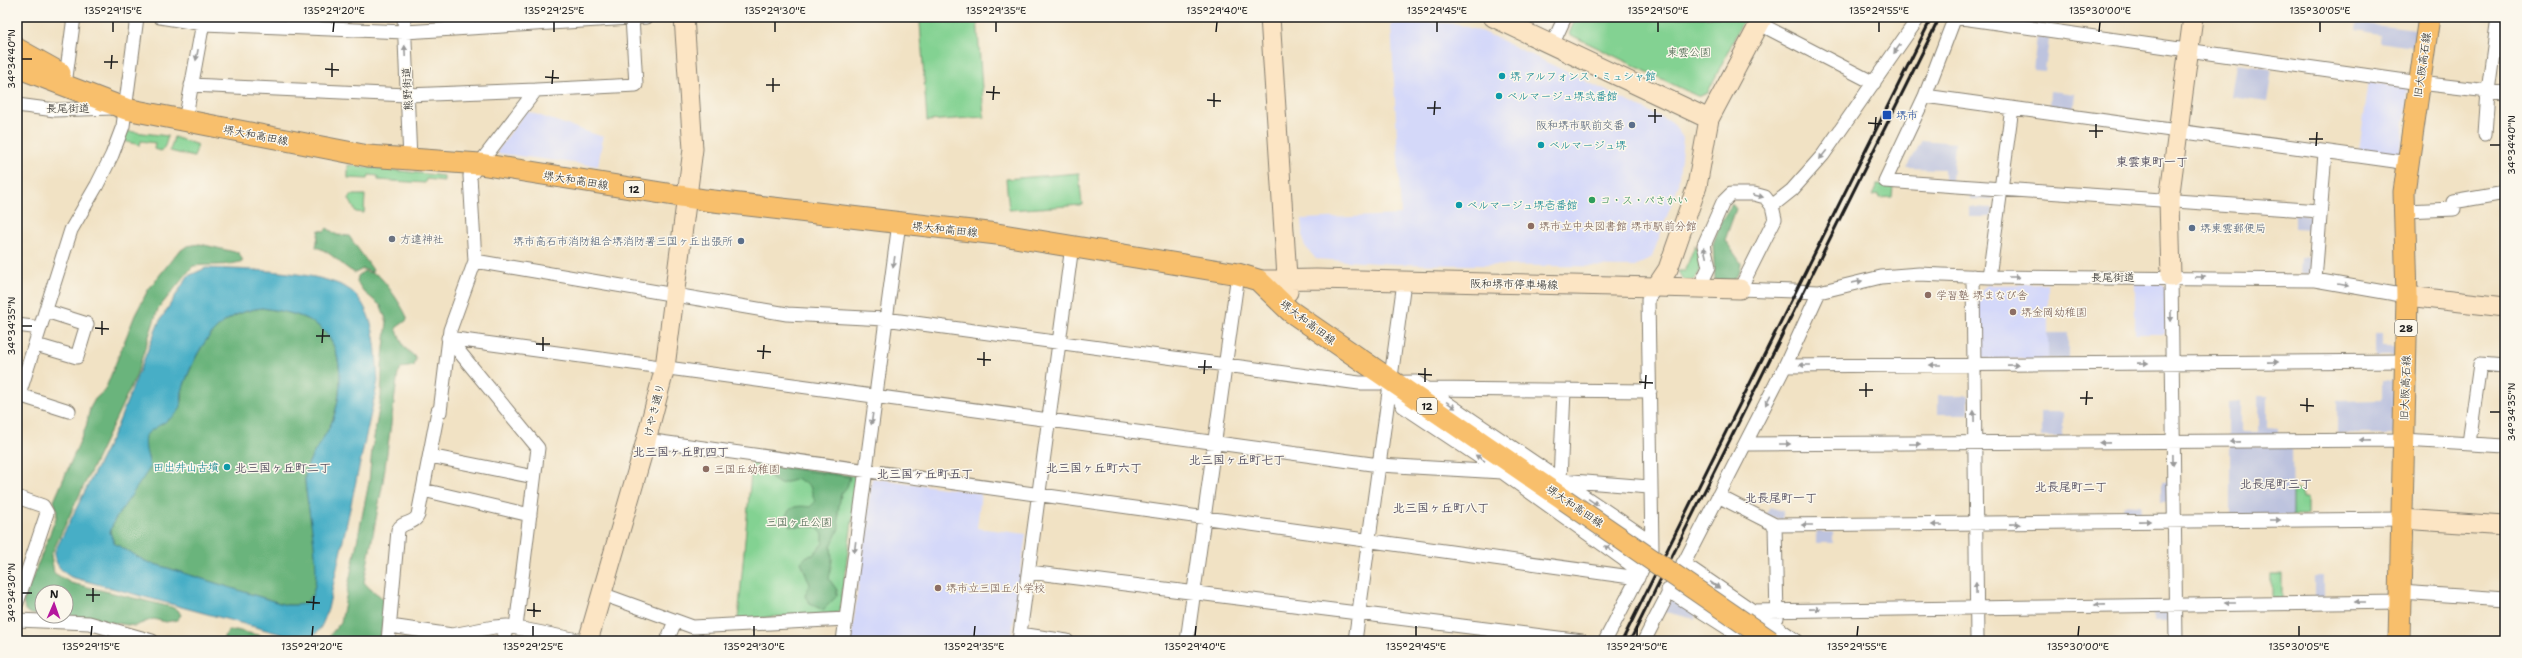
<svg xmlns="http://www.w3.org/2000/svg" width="2522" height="658" font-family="'Shantell Sans','Klee One',sans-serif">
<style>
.built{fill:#d4d8f9}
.industrial{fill:#bdc3de}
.green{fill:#83d292;stroke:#507757}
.forest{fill:#6ab47c;stroke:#43684c}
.water{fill:#47aec6;stroke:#326571;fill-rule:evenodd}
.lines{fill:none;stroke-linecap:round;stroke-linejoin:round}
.street-casing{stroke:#867f70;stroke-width:15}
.secondary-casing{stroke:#867f70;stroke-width:21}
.primary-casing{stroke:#867f70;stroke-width:23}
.street{stroke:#fff;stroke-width:13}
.secondary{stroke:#fce5c4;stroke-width:19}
.primary{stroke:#f8bf6c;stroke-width:21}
.rail{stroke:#1c1c1c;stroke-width:3}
.primary-bridge-casing{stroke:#867f70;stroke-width:23;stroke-linecap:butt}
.primary-bridge{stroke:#f8bf6c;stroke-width:21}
.oneway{fill:#999}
.ticks{fill:none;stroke:#1c1c1c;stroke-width:1.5}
.culture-dot{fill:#0f9aa8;stroke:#fbf7ec;stroke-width:1.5}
.transit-dot{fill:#1a4fb4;stroke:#fbf7ec;stroke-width:1.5}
.service-dot{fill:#5c6f8a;stroke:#fbf7ec;stroke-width:1.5}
.leisure-dot{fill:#2e9e5b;stroke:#fbf7ec;stroke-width:1.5}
.education-dot{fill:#8d6e63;stroke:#fbf7ec;stroke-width:1.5}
.worship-dot{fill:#6b7280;stroke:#fbf7ec;stroke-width:1.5}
.labels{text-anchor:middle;stroke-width:3;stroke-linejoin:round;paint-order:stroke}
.shield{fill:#fbf7ec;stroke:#5f5e5a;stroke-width:1}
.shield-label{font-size:10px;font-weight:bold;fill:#1c1c1c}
.park-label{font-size:11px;fill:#405c45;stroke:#fbf7ec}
.street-label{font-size:11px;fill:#1c1c1c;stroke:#fbf7ec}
.culture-label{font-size:11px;fill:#0d838f;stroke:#fbf7ec;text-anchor:start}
.transit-label{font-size:11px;fill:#164399;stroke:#fbf7ec;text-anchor:start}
.service-label{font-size:11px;fill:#4e5e75;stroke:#fbf7ec;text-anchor:end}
.leisure-label{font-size:11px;fill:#27864d;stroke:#fbf7ec;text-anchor:start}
.education-label{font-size:11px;fill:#785e54;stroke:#fbf7ec;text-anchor:start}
.worship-label{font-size:11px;fill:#5b616d;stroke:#fbf7ec;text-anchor:start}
.neighbourhood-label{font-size:12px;font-weight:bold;fill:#555061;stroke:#fbf7ec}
.neatline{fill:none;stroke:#1c1c1c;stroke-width:1.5}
.ticks-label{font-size:10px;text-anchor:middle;fill:#1c1c1c}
</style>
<rect width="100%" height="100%" fill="#fbf7ec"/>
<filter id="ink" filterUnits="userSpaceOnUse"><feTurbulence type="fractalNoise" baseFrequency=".025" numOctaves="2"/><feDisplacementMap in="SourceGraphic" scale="8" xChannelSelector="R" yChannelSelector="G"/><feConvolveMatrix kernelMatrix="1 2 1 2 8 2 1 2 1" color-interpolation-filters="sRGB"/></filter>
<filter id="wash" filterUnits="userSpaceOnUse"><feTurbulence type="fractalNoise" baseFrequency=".012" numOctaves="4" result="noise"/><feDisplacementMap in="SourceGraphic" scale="16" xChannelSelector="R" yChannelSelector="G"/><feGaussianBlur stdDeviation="0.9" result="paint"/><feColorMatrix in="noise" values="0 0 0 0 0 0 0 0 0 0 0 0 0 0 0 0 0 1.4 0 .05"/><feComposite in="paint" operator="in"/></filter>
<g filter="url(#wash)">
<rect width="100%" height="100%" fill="#f1e2c4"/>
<path class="built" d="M1428,22l29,2 29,9 187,90 10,15 -5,48 -26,71 -17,10 -241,-3 -78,-5 -12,-14 -2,-26 99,-4 -10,-191z
M2369,82l37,5 2,4 -8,65 -41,-6z
M526,111l77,26 -5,29 -102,-13z
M2135,283h25l5,4v47h-30z
M2048,284v75h-69v-66l8,-8z
M872,478l109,15 -4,35 49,6 -15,107h-160z"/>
<path class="industrial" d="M2357,23l59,7 -3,17 -34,-5 1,-8 -24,-4z
M2037,36l12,1 -4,34 -12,-1z
M2236,64l36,5 -5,33 -36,-5z
M2051,91l24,3 -2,17 -23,-3z
M1922,140l33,3 -3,38h-8v-12l-37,-1z
M1970,192l20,2 4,6 -24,-1z
M1969,207l24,1 -2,9h-22z
M2294,214l17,1 4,4 -1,11 -20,-1z
M2301,257l11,1 -1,12 -4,4h-7z
M2048,333h20v26h-20z
M2375,333h8v13h16l-4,10h-20z
M2382,381h15l-1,50 -3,3h-56v-33l45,-1z
M1938,395h31v19h-31z
M2258,396h9v31l11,1v9h-50v-35l13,-1v31h17z
M2041,412h22v25h-22z
M2230,446h62l1,69 -63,1z
M2161,482h8v20h-8z
M2123,504l18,1v11h-18z
M1770,507l13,4v9l-17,-5z
M1816,532h17v11h-17z
M2315,576h9v22h-9z
M1673,596l23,15 -1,8 -30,-7z
M2154,607l15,3v12h-15z"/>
<path class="green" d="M977,17l7,100 -57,4 -7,-99 5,-4z
M1576,17h169l-37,75 -11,4 -128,-62z
M126,131l42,5 -3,10 -4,5 -7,-2 1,-6 -14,-2 -1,4 -17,-4z
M174,137l24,8 -4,12 -24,-6z
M348,165l96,11v5l-18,-2 -1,4 -47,-3v-4l-9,-1 -1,4 -20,-1z
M1079,173l3,32 -73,5 -3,-31z
M1877,185l16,1 -1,11 -13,1 -1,-3 -6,1z
M350,195h15l-1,18 -8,-1 -7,-13z
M1695,245c6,14 10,25 -2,35h-10l-5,-9h7z
M752,461l103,15 3,2 -18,132 -3,3 -99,6z
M2293,490h9v8h5v17h-14z
M2271,574h11v24h-11z"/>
<path class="forest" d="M1732,204l4,5 -11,31 16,23 -1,8 -5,8 -8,3 -12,-1 -2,-37 8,-23z
M327,228l10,7 12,1 24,34 -1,2 -9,-3 -8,4c-15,-8 -23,-21 -39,-26l3,-17 5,1z
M200,244l39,9 4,8c-17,6 -33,3 -50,5l-35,43 -22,67 -85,179 3,18 17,10 100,24 7,3 3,5 -4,5 -11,2 -13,-3 -18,7 -69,-10v-24h-24v23l-11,-1 -6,-4 -2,-8 33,-84 1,-7 -3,-10 32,-74 4,-19 5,-9 10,-9 30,-75 13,-25 29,-37 10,-7z
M364,271c5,2 11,2 15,5 6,5 30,39 28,44l-11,8 8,19 12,11 -2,8 -12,2 -4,5 -15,109 -19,100c8,11 16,11 22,21l-6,38h-55l16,-19 28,-140 3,-33 9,-52 1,-32 5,-43 -6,-16 -17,-14 -7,-10 1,-6z
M262,308c18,3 36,5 52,15 33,20 30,73 16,103 -8,17 -26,35 -25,55 1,23 22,102 4,119 -5,6 -15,5 -23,5l-141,-44 -31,-18 -4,-11 4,-11 35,-62 -5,-9 1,-16c12,-10 26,-16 35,-29 4,-4 1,-12 3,-17 15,-41 32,-74 79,-80z
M772,466l78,11 -3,10 -6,7 -3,18 1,16 -8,18 1,14 -3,19 8,11v6l-14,14 -13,-6 -5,-8 5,-12 -9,-22 6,-6 6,-1 10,-12v-9l-7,-7 -26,-1 -5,-5c1,-15 13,-16 25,-14l5,-5 -5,-16 -12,-7 -18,5 -8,-5 -3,-7z
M236,630l47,11h-59v-5l5,-5z"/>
<path class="water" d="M206,268c35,2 128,1 151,28 19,23 19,56 21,85l-50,228c-5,14 -8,28 -25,31l-232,-63c-10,-6 -17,-13 -16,-26l61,-122 43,-107 29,-46zM262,308c18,3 36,5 52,15 33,20 30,73 16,103 -8,17 -26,35 -25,55 1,23 21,102 4,119 -5,6 -15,5 -23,5l-141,-44 -31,-18 -4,-11 4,-11 36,-53c-2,-15 -6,-17 -4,-33 9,-9 24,-14 32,-23 6,-7 2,-16 5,-24 14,-40 33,-75 79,-80z"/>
</g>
<g filter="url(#ink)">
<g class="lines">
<defs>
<path id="street" d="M160,17l43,7 202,8 241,-15
M404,17l6,143
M1955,17l-30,79 -40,85 435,30
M1955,17l465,66 85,10
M1760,24l114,59
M1552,45l13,-28
M66,77l8,-60
M191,85l216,10 129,-5
M1925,96l484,67
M17,105l38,5 56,-2
M185,121l19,-104
M2485,134l3,-43 10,-74
M1772,206l20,-16 31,-35 96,-138
M2404,211l50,-2 -1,-7 52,-9
M475,261l312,53 98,5 474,64 57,-1 234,159
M1973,276l4,365
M1989,277l23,-169
M2171,277l5,364
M2315,280l10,-127
M1699,288l10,-21 -5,-22 19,-43 8,-8h23l11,3 7,9 3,13 -35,70 79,3 62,-15 38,-3 70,3 326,3 92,16
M17,325l23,3
M448,338l931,127 123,7
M448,338l90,110 -22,179
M36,345l41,12 10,-33 -41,-13
M1785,366l621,-5
M1392,384l11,22 99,66 139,100
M1427,389l223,2
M1564,391l-4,89 89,7
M19,395l50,16
M17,401l54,-171 26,-45 15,-30 11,-29 14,-109
M646,440l992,138
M2469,443l11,-79 25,2
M1746,444l658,-4 101,6
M430,456l104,21
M423,490l107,25
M1718,496l57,29 627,-6
M17,497l26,9 4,7 -30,90
M1775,525l2,93
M1683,563l114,78
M1029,572l553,69
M1668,590l80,51
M2400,592l105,7
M602,594l91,33 153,-8
M1752,611l647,-9
M17,620l72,3 63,18
M390,626l62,9 42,-8 13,-1 76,15
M1020,634l47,7
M388,641l10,-111c4,-9 16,-5 20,-15l20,-104 2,1 10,-82 25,-69 -5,-85 66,-86 100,-5 -4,-68
M503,641l4,-15
M667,641l8,-20
M843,641l56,-418
M1019,641l53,-395
M1187,641l51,-367
M1355,641l49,-359
M1605,641l47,-91 -4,-251 8,-12
M1644,641l141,-275 34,-74"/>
<path id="secondary" d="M1270,17l18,275
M1493,17l216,102
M2171,277l-2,-77 24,-183
M1258,280l58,-1 424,10
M1656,287l12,-18 29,-83 12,-67 54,-102
M2407,296l98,11
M2402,519l103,7
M588,641l56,-193 21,-81 28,-218 -9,-132"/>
<path id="primary" d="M17,49l43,24
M17,67l109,42 242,47 112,8 225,36 292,34 241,40 20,6 32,31 275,189
M2399,641l8,-345 -3,-104 25,-175"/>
</defs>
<use href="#street" class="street-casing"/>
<use href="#secondary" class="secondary-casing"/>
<use href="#primary" class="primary-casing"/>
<use href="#street" class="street"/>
<use href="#secondary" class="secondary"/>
<use href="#primary" class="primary"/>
<path class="rail" d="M1622,641l310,-624
M1630,641l310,-624"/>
<defs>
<path id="primary-bridge" d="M1565,500l205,141"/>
</defs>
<use href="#primary-bridge" class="primary-bridge-casing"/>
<use href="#primary-bridge" class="primary-bridge"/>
</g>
<defs><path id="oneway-solid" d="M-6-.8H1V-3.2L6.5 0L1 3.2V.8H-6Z"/></defs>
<g class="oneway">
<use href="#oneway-solid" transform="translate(1897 49) rotate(125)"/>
<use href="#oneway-solid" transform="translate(405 51) rotate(-92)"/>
<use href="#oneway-solid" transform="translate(197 55) rotate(101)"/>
<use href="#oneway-solid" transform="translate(1823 155) rotate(128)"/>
<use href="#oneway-solid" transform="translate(1758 196) rotate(13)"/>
<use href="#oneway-solid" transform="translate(1705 252) rotate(-103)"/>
<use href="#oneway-solid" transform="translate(894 262) rotate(98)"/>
<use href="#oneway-solid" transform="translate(2014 277)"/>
<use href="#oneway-solid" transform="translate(2200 277) rotate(1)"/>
<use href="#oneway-solid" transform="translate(1857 282) rotate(-11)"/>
<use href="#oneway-solid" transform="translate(2343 285) rotate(10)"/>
<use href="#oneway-solid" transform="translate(2171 316) rotate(89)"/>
<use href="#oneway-solid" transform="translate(2273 362) rotate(-1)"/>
<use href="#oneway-solid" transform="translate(2143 363) rotate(-1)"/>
<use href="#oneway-solid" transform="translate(1805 365) rotate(180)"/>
<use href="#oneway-solid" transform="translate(1935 365) rotate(180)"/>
<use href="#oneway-solid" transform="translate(2013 365) rotate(-1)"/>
<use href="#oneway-solid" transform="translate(1768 400) rotate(117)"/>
<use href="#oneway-solid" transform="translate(1451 405) rotate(35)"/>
<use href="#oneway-solid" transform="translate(1974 416) rotate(-91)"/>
<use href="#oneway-solid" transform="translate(872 419) rotate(98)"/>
<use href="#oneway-solid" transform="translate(2365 440) rotate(179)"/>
<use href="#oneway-solid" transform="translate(2235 442) rotate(179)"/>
<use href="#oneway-solid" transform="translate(2105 443) rotate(179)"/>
<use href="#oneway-solid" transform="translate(1785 444)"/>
<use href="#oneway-solid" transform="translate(1915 444)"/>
<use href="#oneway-solid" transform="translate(1480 458) rotate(-147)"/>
<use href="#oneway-solid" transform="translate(2173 460) rotate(89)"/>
<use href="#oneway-solid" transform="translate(1593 502) rotate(34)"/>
<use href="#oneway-solid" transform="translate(2275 520)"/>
<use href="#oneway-solid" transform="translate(2145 521) rotate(-1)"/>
<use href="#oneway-solid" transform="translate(2015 524) rotate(-1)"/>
<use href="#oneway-solid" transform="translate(1807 525) rotate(180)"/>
<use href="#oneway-solid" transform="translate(1937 525) rotate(180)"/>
<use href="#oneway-solid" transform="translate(855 547) rotate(97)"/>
<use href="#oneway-solid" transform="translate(1609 549) rotate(-144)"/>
<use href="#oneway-solid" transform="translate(1715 585) rotate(34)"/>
<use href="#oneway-solid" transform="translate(1976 588) rotate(-91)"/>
<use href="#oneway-solid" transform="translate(2360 602) rotate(180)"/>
<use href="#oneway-solid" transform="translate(2230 603) rotate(180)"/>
<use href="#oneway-solid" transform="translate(2100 605) rotate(179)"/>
<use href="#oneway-solid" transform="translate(1815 609) rotate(-1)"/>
</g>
</g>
<path class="ticks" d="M113,32v-10M333,32l1,-10M554,32v-10M775,32v-10M996,32v-10M1216,32l1,-10M1437,32v-10M1658,32v-10M1879,32v-10M2099,32l1,-10M2320,32v-10M22,59h10M104,62h14M111,69l1,-14M325,69l14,1M332,77v-14M545,77l14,1M552,84l1,-14M766,85h14M773,92v-14M986,92l14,1M993,100l1,-14M1207,100l14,1M1214,107v-14M1427,108h14M1434,115l1,-14M1648,116h14M1655,123v-14M1868,123l14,1M1875,130l1,-13M2089,131h14M2096,138v-14M2309,139h14M2490,145h10M2316,146l1,-14M22,326h10M95,328l14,1M102,335v-14M316,336h14M322,343l1,-14M536,344h14M543,351v-14M757,351l14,1M763,359l1,-14M977,359l14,1M984,366v-14M1198,367h14M1204,374l1,-14M1418,374l14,1M1425,382v-14M1639,382l14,1M1645,389l1,-14M1859,390h14M1866,397v-14M2080,398h13M2086,405l1,-14M2300,405l14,1M2307,412v-14M2490,412h10M22,593h10M86,595h14M93,602v-14M306,602l14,1M313,610l1,-14M527,610l14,1M534,617v-14M91,636l1,-10M312,636l1,-10M533,636v-10M754,636v-10M974,636l1,-10M1195,636l1,-10M1416,636v-10M1637,636v-10M1857,636l1,-10M2078,636l1,-10M2299,636v-10"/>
<g class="culture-dot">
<circle cx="1502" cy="76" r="4"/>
<circle cx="1499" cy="96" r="4"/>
<circle cx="1541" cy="145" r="4"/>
<circle cx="1459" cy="205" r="4"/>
<circle cx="227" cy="467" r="4"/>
</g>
<rect class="transit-dot" x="1882" y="110" width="10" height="10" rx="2"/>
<g class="service-dot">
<circle cx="1632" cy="125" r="4"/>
<circle cx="2192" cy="228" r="4"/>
<circle cx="741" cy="241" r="4"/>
</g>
<circle class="leisure-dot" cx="1592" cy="200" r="4"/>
<g class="education-dot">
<circle cx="1531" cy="226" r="4"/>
<circle cx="1928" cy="295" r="4"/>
<circle cx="2013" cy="312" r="4"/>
<circle cx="706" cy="469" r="4"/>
<circle cx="938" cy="588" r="4"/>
</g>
<circle class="worship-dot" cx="392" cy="239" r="4"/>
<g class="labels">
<g class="shield">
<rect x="624" y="181" width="20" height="16" rx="3"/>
<rect x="2395" y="320" width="22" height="16" rx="3"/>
<rect x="1417" y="398" width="20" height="16" rx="3"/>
</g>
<g class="shield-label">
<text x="634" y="193">12</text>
<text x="2406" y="332">28</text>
<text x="1427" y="410">12</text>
</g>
<g class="park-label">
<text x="1689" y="56">東雲公園</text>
<text x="799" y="526">三国ヶ丘公園</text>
</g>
<g class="street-label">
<text transform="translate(2422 65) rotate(-82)" y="4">旧大阪高石線</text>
<text transform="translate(407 89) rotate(-93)" y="4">熊野街道</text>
<text x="68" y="112">長尾街道</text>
<text transform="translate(256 135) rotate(11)" y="4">堺大和高田線</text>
<text transform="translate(576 180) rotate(9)" y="4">堺大和高田線</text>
<text transform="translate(945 229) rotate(6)" y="4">堺大和高田線</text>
<text x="2113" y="281">長尾街道</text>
<text transform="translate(1514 284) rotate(1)" y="4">阪和堺市停車場線</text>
<text transform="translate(1308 322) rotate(37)" y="4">堺大和高田線</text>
<text transform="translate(2405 388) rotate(-88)" y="4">旧大阪高石線</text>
<text transform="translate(654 410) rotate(-76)" y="4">けやき通り</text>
<text transform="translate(1575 506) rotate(34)" y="4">堺大和高田線</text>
</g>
<g class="culture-label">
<text x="1510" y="80">堺 アルフォンス・ミュシャ館</text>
<text x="1507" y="100">ベルマージュ堺弐番館</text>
<text x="1549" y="149">ベルマージュ堺</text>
<text x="1467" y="209">ベルマージュ堺壱番館</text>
<text x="219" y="471" text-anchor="end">田出井山古墳</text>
</g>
<g class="transit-label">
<text x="1896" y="119">堺市</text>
</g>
<g class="service-label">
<text x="1624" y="129">阪和堺市駅前交番</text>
<text x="2200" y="232" text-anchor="start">堺東雲郵便局</text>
<text x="733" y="245">堺市高石市消防組合堺消防署三国ヶ丘出張所</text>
</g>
<g class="leisure-label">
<text x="1600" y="204">コ・ス・パさかい</text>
</g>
<g class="education-label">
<text x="1539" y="230">堺市立中央図書館 堺市駅前分館</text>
<text x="1936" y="299">学習塾 堺まなび舎</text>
<text x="2021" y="316">堺金岡幼稚園</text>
<text x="714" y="473">三国丘幼稚園</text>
<text x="946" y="592">堺市立三国丘小学校</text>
</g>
<g class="worship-label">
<text x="400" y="243">方違神社</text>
</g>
<g class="neighbourhood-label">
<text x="2152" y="166">東雲東町一丁</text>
<text x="681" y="456">北三国ヶ丘町四丁</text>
<text x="1237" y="464">北三国ヶ丘町七丁</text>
<text x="283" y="472">北三国ヶ丘町二丁</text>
<text x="1094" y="472">北三国ヶ丘町六丁</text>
<text x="925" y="478">北三国ヶ丘町五丁</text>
<text x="2276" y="488">北長尾町三丁</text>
<text x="2071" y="491">北長尾町二丁</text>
<text x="1781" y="502">北長尾町一丁</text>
<text x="1441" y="512">北三国ヶ丘町八丁</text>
</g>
</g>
<rect width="2522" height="658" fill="none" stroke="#fbf7ec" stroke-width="44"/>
<g transform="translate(54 604) rotate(2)"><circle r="19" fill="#fbf7ec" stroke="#a29f99"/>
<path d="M0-3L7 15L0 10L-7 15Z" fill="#b5179e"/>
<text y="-6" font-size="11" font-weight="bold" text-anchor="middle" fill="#1c1c1c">N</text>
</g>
<rect x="22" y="22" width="2478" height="614" class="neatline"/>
<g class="ticks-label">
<text x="113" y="14">135°29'15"E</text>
<text x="334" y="14">135°29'20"E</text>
<text x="554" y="14">135°29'25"E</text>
<text x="775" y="14">135°29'30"E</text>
<text x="996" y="14">135°29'35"E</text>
<text x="1217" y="14">135°29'40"E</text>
<text x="1437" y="14">135°29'45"E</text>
<text x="1658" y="14">135°29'50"E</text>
<text x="1879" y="14">135°29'55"E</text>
<text x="2100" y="14">135°30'00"E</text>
<text x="2320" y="14">135°30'05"E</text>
<text transform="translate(11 59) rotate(-90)" y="4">34°34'40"N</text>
<text transform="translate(2511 145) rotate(-90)" y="4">34°34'40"N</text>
<text transform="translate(11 326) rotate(-90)" y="4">34°34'35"N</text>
<text transform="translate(2511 412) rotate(-90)" y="4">34°34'35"N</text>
<text transform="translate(11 593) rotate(-90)" y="4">34°34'30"N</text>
<text x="91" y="650">135°29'15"E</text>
<text x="312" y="650">135°29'20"E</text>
<text x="533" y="650">135°29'25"E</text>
<text x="754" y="650">135°29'30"E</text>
<text x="974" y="650">135°29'35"E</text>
<text x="1195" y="650">135°29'40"E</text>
<text x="1416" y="650">135°29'45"E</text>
<text x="1637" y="650">135°29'50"E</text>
<text x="1857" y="650">135°29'55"E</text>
<text x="2078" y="650">135°30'00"E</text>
<text x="2299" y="650">135°30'05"E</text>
</g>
</svg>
